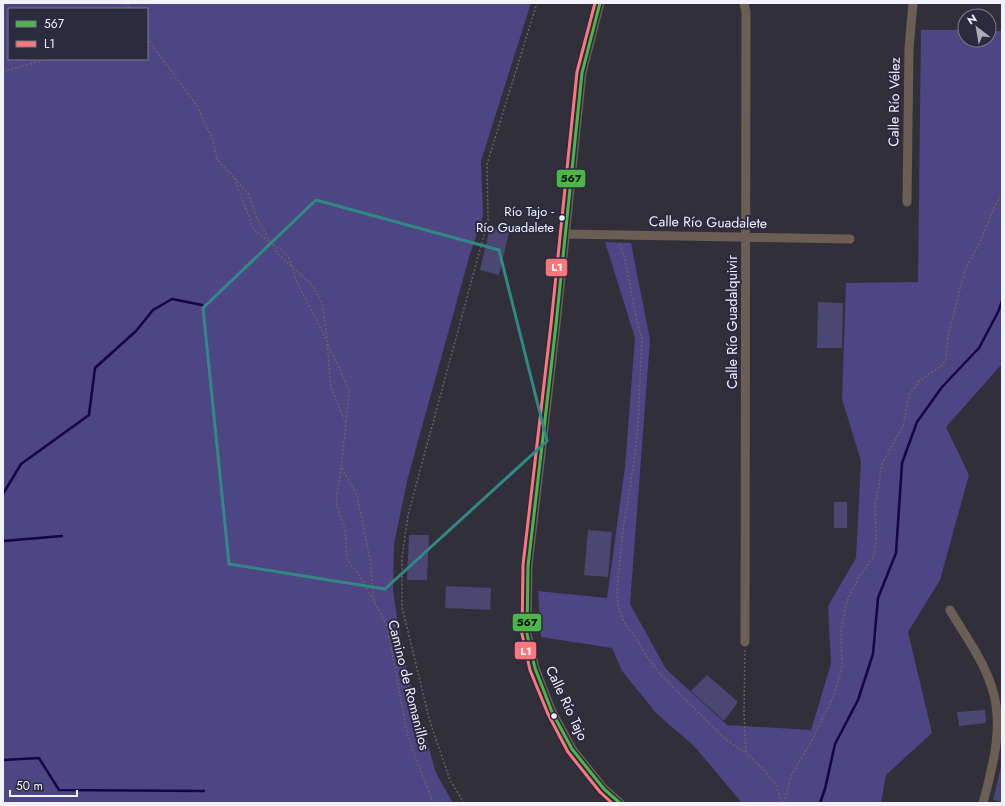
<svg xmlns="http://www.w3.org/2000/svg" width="1005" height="806" font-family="Jost,sans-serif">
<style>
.green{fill:#4b4772}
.forest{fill:#4d4584;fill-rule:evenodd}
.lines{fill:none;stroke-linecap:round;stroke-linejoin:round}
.stream{stroke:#190442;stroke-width:2.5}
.path{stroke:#69625f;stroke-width:1.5;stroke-dasharray:2 2;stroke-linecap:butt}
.minor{stroke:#6a5e55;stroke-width:9}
.bus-1-casing{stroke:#2c2a3f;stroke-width:6}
.bus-2-casing{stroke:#2c2a3f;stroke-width:6}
.bus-1{stroke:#4ab747;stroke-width:3}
.bus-2{stroke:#fd767b;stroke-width:3}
.marked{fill:none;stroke:#318983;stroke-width:3;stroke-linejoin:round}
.bus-dot{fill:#f2f2fd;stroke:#2c2a3f;stroke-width:1.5}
.labels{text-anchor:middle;stroke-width:4;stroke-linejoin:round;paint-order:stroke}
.bus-label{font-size:13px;fill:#f2f2fd;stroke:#2c2a3f;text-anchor:end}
.street-label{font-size:14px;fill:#f2f2fd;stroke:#2c2a3f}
.line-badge{stroke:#2c2a3f;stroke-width:1.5}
.badge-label{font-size:11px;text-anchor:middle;font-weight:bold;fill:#fff}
.pale-badge-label{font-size:11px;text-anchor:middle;font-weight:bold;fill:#111}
</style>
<rect width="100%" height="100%" fill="#302f3a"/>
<path class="green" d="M490,227l19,5 -10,43 -19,-5z
M818,302l25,1 -1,45h-25z
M834,502h13v26h-13z
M588,530l24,2 -4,45 -24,-2z
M409,535h20l-2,45h-20z
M446,586l45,2 -1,22 -45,-2z
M707,675l31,27 -14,19 -33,-30z
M985,710l1,13 -27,3 -2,-14z
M1002,762v40l-9,-2z"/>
<path class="forest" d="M3,3h528l-50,158 2,55 -13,38 -62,223 -14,67 -1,45 4,29 12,62 27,93 17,30h-450zM9,9h138v50h-138z
M921,30h44v10h24v-9h13v333l-56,63 23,48 -29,105 -32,52 24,101 -46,42 -5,28h-139l-48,-57 -37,-32 -35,-43 -10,-23 -71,-11 -3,-46 69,7 18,-131 10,-129 -30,-96 26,1 19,97 -20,264 36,65 61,56 84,5 20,-66 -3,-58 28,-48 5,-97 -19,-62 4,-116 72,-1z"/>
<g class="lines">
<path class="stream" d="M3,494l18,-30 68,-49 6,-47 41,-37 17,-21 19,-11 30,6
M3,541l59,-5
M3,760l36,-2 20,32 145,1
M820,803l5,-14 10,-45 23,-44 15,-46 5,-56 18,-45 6,-90 15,-41 25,-35 37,-39 19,-36 4,-11"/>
<path class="path" d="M128,3l2,6
M125,9l1,-6
M147,38l50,68 16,34 4,20 16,16 16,19 8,24 20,34 35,32 10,18 4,27 5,57 15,37 -5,43 16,28 13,64 4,42 13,25 21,111 25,66
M3,71l46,-12
M234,178l20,52 19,15 9,5 8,10 6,20 31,61
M620,244l6,19 10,55 6,21 -4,86 -4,37 -11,67 -6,60 1,15 6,18 12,16 12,20 13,17 64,64 22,15 17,16 11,13 7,20
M328,344l21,46 -3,32
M341,468l-5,34 9,28 2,29 12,16 14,24
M745,650l-1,63 2,41
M464,803l-14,-23 -20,-58 -28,-115v-50l6,-42 80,-295 -1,-56 50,-161
M784,803l7,-27 19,-32 23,-47 9,-29 -1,-38 6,-29 12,-24 15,-21 2,-16 -1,-37 4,-16 2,-21 22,-40 6,-31 11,-15 22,-14 4,-7 2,-23 17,-66 15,-28 15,-37 7,-12"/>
<path class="minor" d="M600,3l-18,70 -26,252 -28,241 -1,68 8,34 17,44 20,37 32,40 16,14
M744,3l2,9 -1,630
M907,202l2,-154 4,-45
M564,234l286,5
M950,610c14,24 32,48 41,75 14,38 2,81 -8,118"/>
<defs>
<path id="bus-1" d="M600,3l-18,70 -26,252 -28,241 -1,68 8,34 17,44 20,37 32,40 16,14"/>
<path id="bus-2" d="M595,3l-18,69 -26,252 -28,241 -1,69 8,36 18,44 20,38 32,40 12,11"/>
</defs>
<use href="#bus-1" class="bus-1-casing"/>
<use href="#bus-2" class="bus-2-casing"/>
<use href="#bus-1" class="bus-1"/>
<use href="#bus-2" class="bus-2"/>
</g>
<path class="marked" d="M316,200l183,50 48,191 -162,148 -156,-25 -26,-256z"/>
<g class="bus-dot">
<circle cx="562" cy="218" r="3.5"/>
<circle cx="554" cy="716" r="3.5"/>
</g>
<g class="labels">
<g class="bus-label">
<text x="554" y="216">Río Tajo -<tspan x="554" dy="16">Río Guadalete</tspan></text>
</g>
<g class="street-label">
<text transform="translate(894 102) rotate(-89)" y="5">Calle Río Vélez</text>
<text transform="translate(708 222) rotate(1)" y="5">Calle Río Guadalete</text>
<text transform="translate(732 322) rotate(-90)" y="5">Calle Río Guadalquivir</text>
<text transform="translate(409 685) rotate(76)" y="5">Camino de Romanillos</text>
<text transform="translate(567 703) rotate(65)" y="5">Calle Río Tajo</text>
</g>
</g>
<g class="line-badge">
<rect x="556" y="169" width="30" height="19" rx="4" fill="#4ab747"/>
<rect x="545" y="258" width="23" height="19" rx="4" fill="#fd767b"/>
<rect x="512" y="613" width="30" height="19" rx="4" fill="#4ab747"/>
<rect x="514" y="641" width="23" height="19" rx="4" fill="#fd767b"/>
</g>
<g class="badge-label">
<text x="557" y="271">L1</text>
<text x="526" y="655">L1</text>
</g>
<g class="pale-badge-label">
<text x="571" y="182">567</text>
<text x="527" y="626">567</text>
</g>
<rect width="1005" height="806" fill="none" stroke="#f2f2fd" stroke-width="8"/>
<rect x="8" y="8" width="140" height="52" fill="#2c2a3f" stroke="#7b7a8b"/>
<rect x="16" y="21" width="20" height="6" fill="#4ab747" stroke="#7b7a8b"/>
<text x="44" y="28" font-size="12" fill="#f2f2fd">567</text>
<rect x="16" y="41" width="20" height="6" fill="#fd767b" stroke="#7b7a8b"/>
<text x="44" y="48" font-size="12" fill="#f2f2fd">L1</text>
<g transform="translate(977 28) rotate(329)"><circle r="19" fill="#2c2a3f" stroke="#7b7a8b"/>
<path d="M0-3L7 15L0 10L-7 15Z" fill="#aeaeb9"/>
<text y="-6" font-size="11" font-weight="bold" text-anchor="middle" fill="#f2f2fd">N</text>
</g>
<path d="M10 790v6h67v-6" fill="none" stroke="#f2f2fd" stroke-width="2"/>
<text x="16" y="790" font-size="12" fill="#f2f2fd" stroke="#2c2a3f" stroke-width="3" paint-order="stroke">50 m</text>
</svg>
